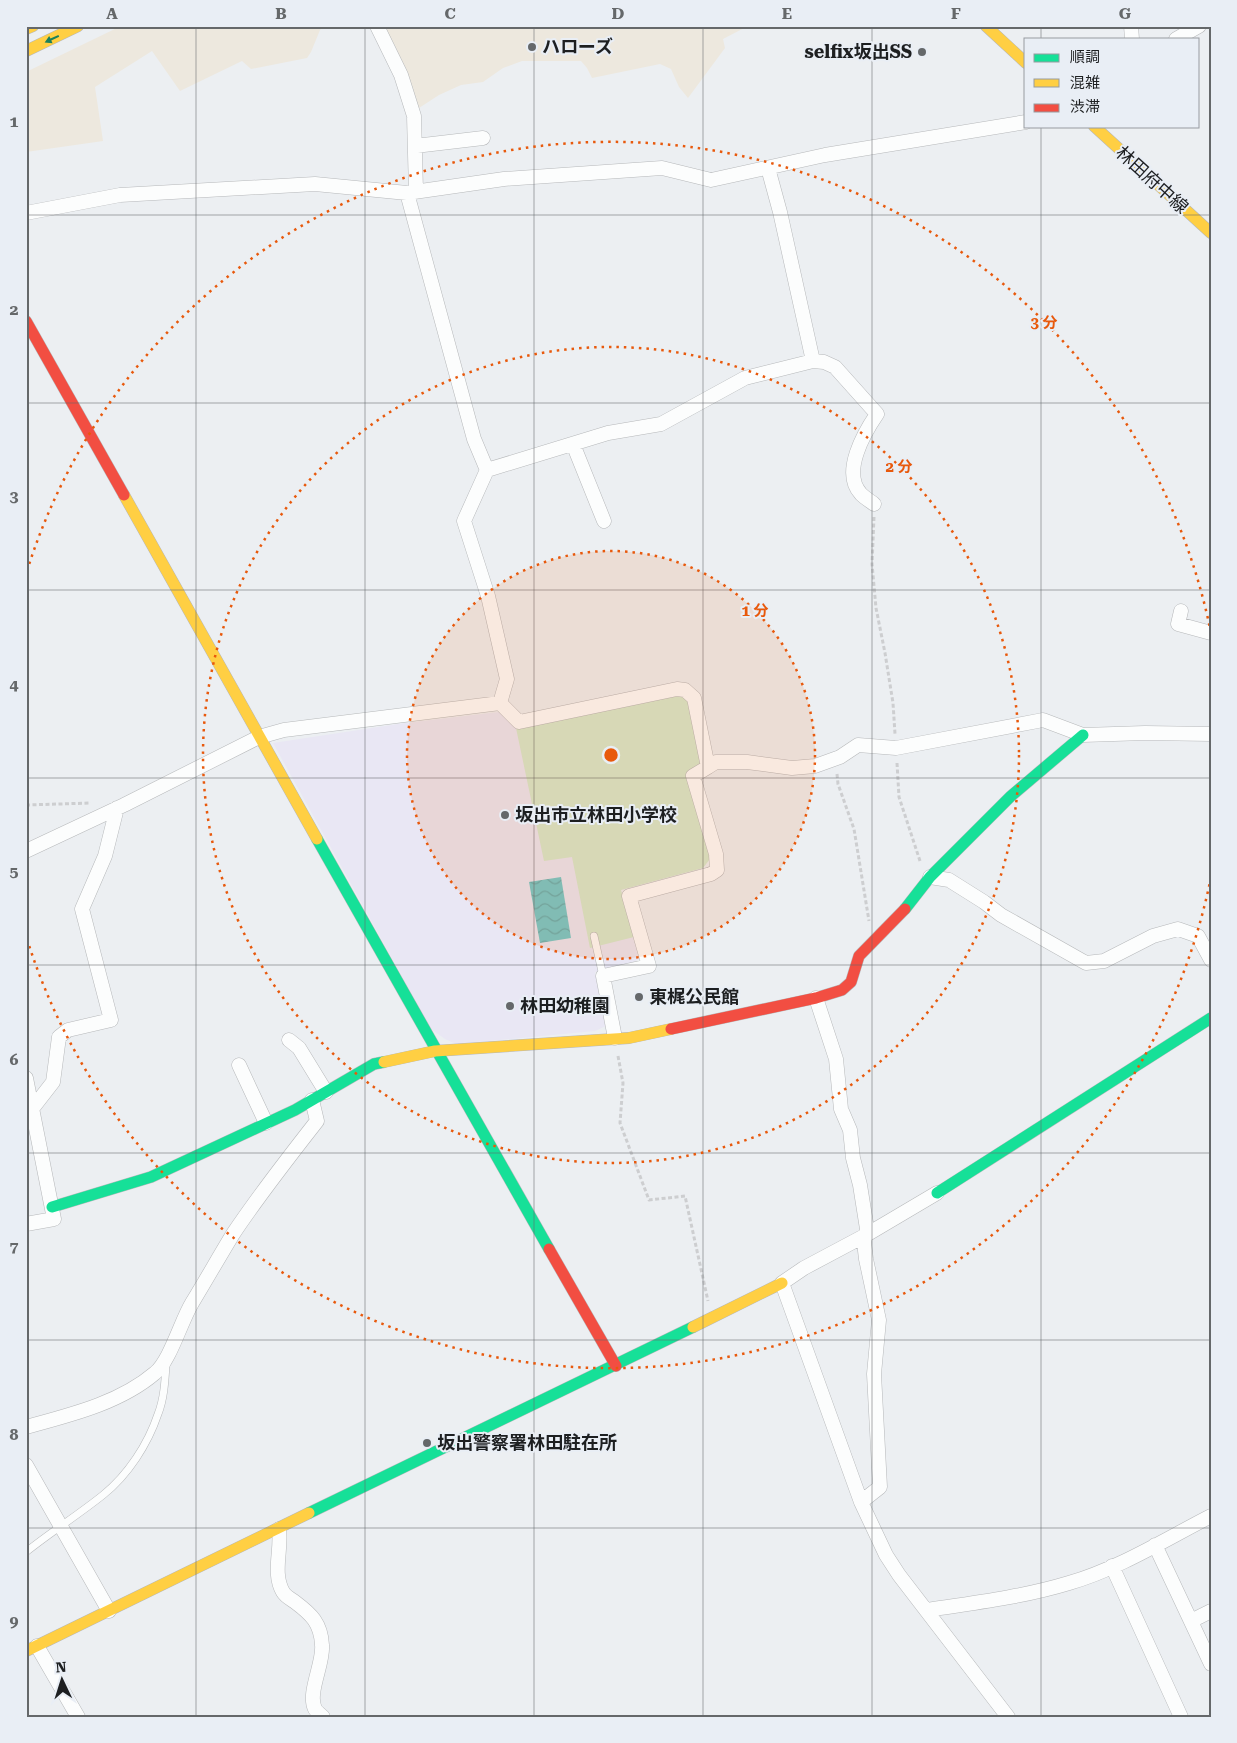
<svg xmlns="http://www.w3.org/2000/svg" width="1237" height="1743" font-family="'Roboto Serif','Noto Sans JP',serif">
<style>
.commercial{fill:#ede8de}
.education{fill:#e9e7f4}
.park{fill:#d5eace}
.water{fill:url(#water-waves)}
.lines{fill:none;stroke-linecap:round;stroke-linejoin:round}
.lane-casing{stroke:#b6b8ba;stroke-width:8}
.street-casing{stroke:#b6b8ba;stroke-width:15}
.fast-casing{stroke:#b6b8ba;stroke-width:12}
.slow-casing{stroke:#b6b8ba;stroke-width:12}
.jam-casing{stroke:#b6b8ba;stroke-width:12}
.path{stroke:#cdced0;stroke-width:3;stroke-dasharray:4 2.5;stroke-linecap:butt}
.lane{stroke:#fcfdfd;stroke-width:7}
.street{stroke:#fcfdfd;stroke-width:14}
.fast{stroke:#16e098;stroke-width:11}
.slow{stroke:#ffcf43;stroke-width:11}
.jam{stroke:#f24e42;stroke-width:11}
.oneway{fill:#1a805c}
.grid{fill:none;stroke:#65686a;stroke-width:1;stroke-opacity:0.55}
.ring{fill:none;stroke:#e8590c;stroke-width:2.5;stroke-dasharray:2.5 5}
.poi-dot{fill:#65686a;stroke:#e9eef5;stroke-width:2}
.labels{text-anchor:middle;stroke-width:4;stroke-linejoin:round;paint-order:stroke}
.poi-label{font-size:18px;font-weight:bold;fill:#1d1f21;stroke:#e9eef5;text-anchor:start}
.street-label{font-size:18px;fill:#1d1f21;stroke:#e9eef5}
.centre{fill:#e8590c;stroke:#e9eef5;stroke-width:2.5}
.ring-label{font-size:15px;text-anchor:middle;font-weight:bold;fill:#e8590c;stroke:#e9eef5;stroke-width:4;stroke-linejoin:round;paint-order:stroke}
.neatline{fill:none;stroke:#65686a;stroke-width:2}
.grid-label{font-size:16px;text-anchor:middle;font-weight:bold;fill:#65686a}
</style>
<defs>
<pattern id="water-waves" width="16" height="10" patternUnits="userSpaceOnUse" patternTransform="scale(1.25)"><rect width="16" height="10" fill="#74cacc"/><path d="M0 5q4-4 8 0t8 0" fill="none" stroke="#64adaf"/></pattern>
</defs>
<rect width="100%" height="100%" fill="#eceff2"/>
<path class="commercial" d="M121,26h203l-4,4 -9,22 -4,6 -56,11 -9,-8 -62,30 -28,-40 -57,36 8,54 -77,11v-80z
M382,26h366l-25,13 2,9 -37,50 -9,-11 -8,-18 -11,-5 -68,14 -5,-10 -6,-7h-59l-19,7 -20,14 -22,3 -22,10 -20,13 -10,-26z"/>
<path class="education" d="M679,694l9,82 15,92 -82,22 18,69 -17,8 -27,5 11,54 -11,5 -139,13 -11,-5 -14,-10 -158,-286 125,-19 102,-12 16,16z"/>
<path class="park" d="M679,694l10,6 13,62 -14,14 25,79 -10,13 -82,22 13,47 -44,11 -18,-91 -28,4 -28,-133z"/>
<path class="water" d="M561,877l10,61 -31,5 -11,-61z"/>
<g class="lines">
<defs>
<path id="lane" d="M594,936l9,40
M26,1552c25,-20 52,-37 77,-57 25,-20 45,-51 55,-81 6,-15 7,-33 8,-49"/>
<path id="street" d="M377,26l24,49 13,41 2,75
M1131,26l1,13
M1176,39l23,-13
M415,146l68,-8
M768,168l12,44 33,149
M407,193l67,246 13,31 -23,51 24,75 19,83 -7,24
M26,213l94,-18 195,-11 92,9 97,-14 158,-11 49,12 114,-25 201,-33
M573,444l31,77
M487,470l121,-37 53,-9 84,-46 68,-17 11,1 11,5 42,47c-13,19 -36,59 -16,80 4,4 9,7 13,10
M1181,611l-3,13 33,9
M500,703l19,19 158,-33 8,1 9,8 14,69 -15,9 23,78 1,16 -6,4 -82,22 20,70 -46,10 12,62
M708,767l8,-5h31l45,6 23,-2 25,-9 18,-12 38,3 147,-28 40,15 62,-2 66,1
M26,851l98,-46 135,-68 25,-7 216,-27
M930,877l19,3 35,22 17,13 85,48 18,-2 49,-25 25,-7 20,7 13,24
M816,998l20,61 5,50 9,21 3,28 7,27 7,44 -3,13 2,17 13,61 -5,54 6,113 -19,15
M289,1040l10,8 27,44
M239,1065l27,58
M26,1078l28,141 -28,5
M32,1109l21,-27 6,-45 9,-7 43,-10 -29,-111 23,-53 12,-48
M937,1193l-71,42 -62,33 -22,15 79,219 25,53 13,20 109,142
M26,1427c44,-12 94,-24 129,-54 15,-12 26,-52 37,-70 14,-23 27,-46 41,-69 26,-39 55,-76 84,-113l-5,-21
M26,1465l83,146
M279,1529c3,21 -7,44 4,63 3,5 8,7 12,10 16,12 26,21 27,43 2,18 -15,48 -7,64 1,2 6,6 8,8
M1155,1545l56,119
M1112,1566l69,151
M927,1610c47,-7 96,-13 142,-27 49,-14 97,-44 142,-67
M1191,1621l20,-10
M37,1646l41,71"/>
<path id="fast" d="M317,839l232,410
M905,909l25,-32 81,-81 72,-61
M937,1193l274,-175
M52,1207l99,-30 144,-67 79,-46 10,-2
M309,1513l384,-186"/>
<path id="slow" d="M986,26l40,37
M26,29l7,-3
M26,51l52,-25
M1094,126l117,107
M124,495l193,344
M384,1062l51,-11 194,-13 42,-9
M693,1327l89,-44
M26,1651l283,-138"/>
<path id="jam" d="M26,321l98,174
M671,1029l145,-31 26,-8 9,-8 8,-26 46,-47
M549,1249l67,117"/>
</defs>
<use href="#lane" class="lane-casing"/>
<use href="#street" class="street-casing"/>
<use href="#fast" class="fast-casing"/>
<use href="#slow" class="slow-casing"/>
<use href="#jam" class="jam-casing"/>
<path class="path" d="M874,517l-2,47 4,44 9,45 8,50 2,31
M897,763l2,34 21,64
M837,774l1,10 16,45 15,92
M26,805l65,-2
M618,1056l5,27 -3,40 29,77 36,-4 23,105"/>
<use href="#lane" class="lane"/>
<use href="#street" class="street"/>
<use href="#fast" class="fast"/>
<use href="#slow" class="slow"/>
<use href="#jam" class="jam"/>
</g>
<defs><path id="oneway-solid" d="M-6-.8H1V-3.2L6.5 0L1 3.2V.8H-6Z" transform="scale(1.25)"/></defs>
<use class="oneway" href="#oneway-solid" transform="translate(52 39) rotate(155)"/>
<path class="grid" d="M196,26v1691M365,26v1691M534,26v1691M703,26v1691M872,26v1691M1041,26v13M1041,126v1591M26,215h1185M26,403h1185M26,590h1185M26,778h1185M26,965h1185M26,1153h1185M26,1340h1185M26,1528h1185"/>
<circle cx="611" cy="755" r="204" fill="#e8590c" fill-opacity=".12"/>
<g class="ring">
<circle cx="611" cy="755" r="204"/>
<circle cx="611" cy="755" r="408"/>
<path d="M1211 877A612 612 0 0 1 27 939M27 571A612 612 0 0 1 1211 633"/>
</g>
<g class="poi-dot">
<circle cx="532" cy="47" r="5"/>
<circle cx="922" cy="52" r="5"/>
<circle cx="505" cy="815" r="5"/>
<circle cx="639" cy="997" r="5"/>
<circle cx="510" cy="1006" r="5"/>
<circle cx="427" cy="1443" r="5"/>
</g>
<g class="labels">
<g class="poi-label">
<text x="542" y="53">ハローズ</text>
<text x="912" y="58" text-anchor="end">selfix坂出SS</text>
<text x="515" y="821">坂出市立林田小学校</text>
<text x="649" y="1003">東梶公民館</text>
<text x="520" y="1012">林田幼稚園</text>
<text x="437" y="1449">坂出警察署林田駐在所</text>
</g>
<g class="street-label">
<text transform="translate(1152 180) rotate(42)" y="6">林田府中線</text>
</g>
</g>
<circle cx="611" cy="755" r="8" class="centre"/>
<g class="ring-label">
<text x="1044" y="328">3 分</text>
<text x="899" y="472">2 分</text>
<text x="755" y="616">1 分</text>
</g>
<rect width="1237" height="1743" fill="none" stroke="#e9eef5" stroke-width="55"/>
<rect x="1024" y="38" width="175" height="90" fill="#e9eef5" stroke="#979ba0"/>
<rect x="1034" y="54" width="25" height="8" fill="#16e098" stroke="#979ba0"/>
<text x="1070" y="62" font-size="15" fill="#1d1f21">順調</text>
<rect x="1034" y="79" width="25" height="8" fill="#ffcf43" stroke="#979ba0"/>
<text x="1070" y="88" font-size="15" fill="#1d1f21">混雑</text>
<rect x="1034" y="104" width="25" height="8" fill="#f24e42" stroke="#979ba0"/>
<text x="1070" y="112" font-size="15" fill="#1d1f21">渋滞</text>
<g transform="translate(62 1680) rotate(356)" stroke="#e9eef5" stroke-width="4" paint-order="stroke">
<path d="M0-4L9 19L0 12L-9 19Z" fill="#1d1f21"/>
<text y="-8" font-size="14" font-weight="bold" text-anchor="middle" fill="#1d1f21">N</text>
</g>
<rect x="28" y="28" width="1182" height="1688" class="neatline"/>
<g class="grid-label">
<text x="112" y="19">A</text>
<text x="281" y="19">B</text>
<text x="450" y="19">C</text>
<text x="618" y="19">D</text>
<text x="787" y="19">E</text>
<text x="956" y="19">F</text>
<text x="1125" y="19">G</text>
<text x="14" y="127">1</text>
<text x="14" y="315">2</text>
<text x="14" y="502">3</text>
<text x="14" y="690">4</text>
<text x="14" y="877">5</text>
<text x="14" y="1065">6</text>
<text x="14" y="1252">7</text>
<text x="14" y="1440">8</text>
<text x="14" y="1627">9</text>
</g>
</svg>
